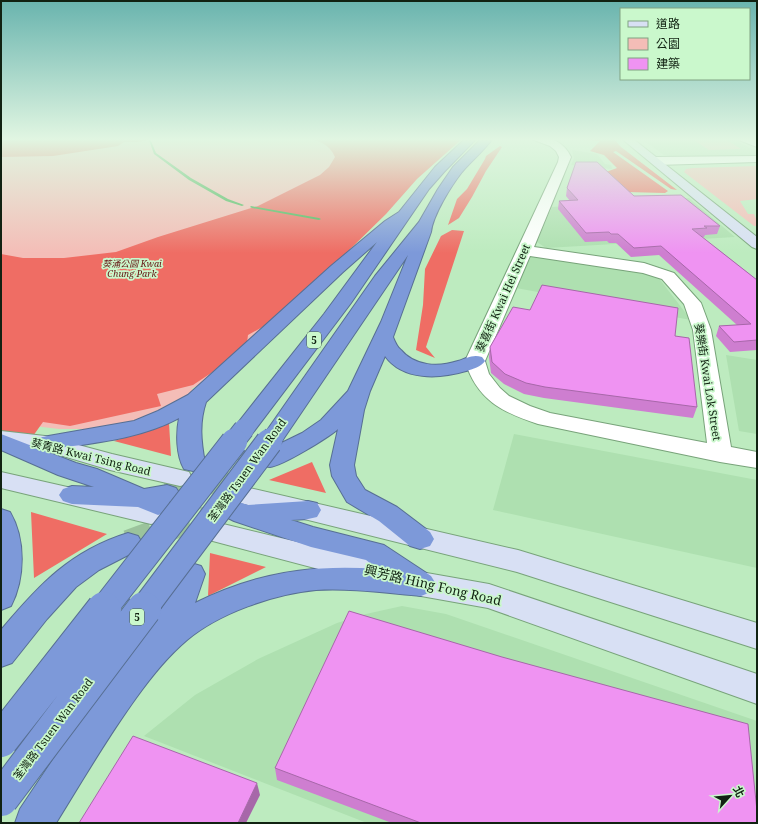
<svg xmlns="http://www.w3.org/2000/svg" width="758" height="824" font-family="'Noto Serif','Noto Sans TC',serif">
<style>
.built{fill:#aee0b0}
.green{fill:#f4bdb7}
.forest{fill:#ef6d64}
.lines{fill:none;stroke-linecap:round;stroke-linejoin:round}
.stream{fill:#4ab458;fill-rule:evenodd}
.motorway-tunnel{stroke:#9bc39c;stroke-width:26;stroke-dasharray:26 13;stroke-linecap:butt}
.tertiary-casing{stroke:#78a37a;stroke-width:2}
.secondary-casing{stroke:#78a37a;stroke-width:2}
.motorway-casing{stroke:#576f93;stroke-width:2}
.tertiary{fill:#fff;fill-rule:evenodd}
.secondary{fill:#d8e0f4;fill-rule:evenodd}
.motorway{fill:#7d99d9;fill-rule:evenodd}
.motorway-bridge-far2-casing{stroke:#576f93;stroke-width:22;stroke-linecap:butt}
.motorway-bridge-far1-casing{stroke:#576f93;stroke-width:28;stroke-linecap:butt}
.motorway-bridge-casing{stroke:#576f93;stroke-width:36;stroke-linecap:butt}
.motorway-bridge-far2{stroke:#7d99d9;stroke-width:20}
.motorway-bridge-far1{stroke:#7d99d9;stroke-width:26}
.motorway-bridge{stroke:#7d99d9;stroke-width:34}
.wall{fill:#ce7ed0}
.shaded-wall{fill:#a767a9}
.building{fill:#ef93f2;stroke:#a767a9}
.labels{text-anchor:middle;stroke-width:3.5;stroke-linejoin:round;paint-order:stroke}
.far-park-label{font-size:9px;font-style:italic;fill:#651313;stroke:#caf8cc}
.shield{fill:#caf8cc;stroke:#48624a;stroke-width:1}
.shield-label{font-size:10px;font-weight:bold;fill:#112212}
.street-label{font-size:11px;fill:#112212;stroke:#caf8cc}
.near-street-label{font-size:13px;fill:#112212;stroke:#caf8cc}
</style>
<rect width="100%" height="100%" fill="#bdebbf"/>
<path class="built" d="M640,138h92l25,14v3l-78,3 -15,-3z
M572,150l25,4 8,10 6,1 1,4 -41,-4 3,-7z
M689,198l46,39 -189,11 -9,-6 15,-35z
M557,256l78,13 23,8 33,43 -175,-32 15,-31z
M726,355l31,5v74l-18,-3z
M514,434l243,46v88l-264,-58z
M402,606l44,8 311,107v102h-390l-223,-87 51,-41 63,-36 79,-36 29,-9z"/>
<path class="green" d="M1,138h450l-128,133 -119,111 -13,7 6,1 -22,16 -46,17 -29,6h-41l-58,-7z
M691,138h33l17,11 -32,1z
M757,166v33l-17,2 8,13h6l3,7v5h-3l-70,-54 2,-3 7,-1z"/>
<path class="forest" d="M1,138h160l-24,4h-13l-6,4 -65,10 -52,1z
M306,138h157l-46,41 -31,35 -104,102 -34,19 -2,15 -53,35 -36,9 4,12 -91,20 -27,-4 -10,14 -32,1v-183l22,4h41l52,-6 42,-15 100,-31 62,-31 9,-8 6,-10c-5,-12 -16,-17 -29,-19z
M550,138h63l8,9 56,43 -6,-1 -55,-38 -3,1 55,39 -3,2 -38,-1 -21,-20 11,-4 -13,-13 -14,-4 10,-10z
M500,146l2,1 -16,24 -14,26 -13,21 -11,7 9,-26 10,-10 18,-30 1,-3z
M452,230l12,1 -38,116 9,11 -19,-8 7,-45 2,-36 16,-33z
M169,423l2,33 -57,-15z
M312,462l14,31 -57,-13z
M31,512l76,22 -73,44z
M210,553l56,14 -58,29z"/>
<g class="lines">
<path class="stream" d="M149,140l2,1 5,12 35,25 37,21 16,6 -2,1 -16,-5 -37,-21 -35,-26z
M251,206l68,12 2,1 -2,1 -67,-12 -2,-1z"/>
<path class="motorway-tunnel" d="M167,494l76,-23 12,-6
M128,543l52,-19 42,-7"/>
<defs>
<path id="tertiary" d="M533,138c17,-2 30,3 38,19l-37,90 110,16 30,10 27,30 10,27 20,117 26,5v16l-37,-6 -182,-38c-36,-12 -61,-24 -73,-63l93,-199 1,-5 -3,-6 -6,-5 -16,-6zM530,256l113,17 19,6 22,25 9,26 14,113 -157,-30 -20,-7 -21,-10 -9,-8 -11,-14 -4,-13z
M738,138h13l6,2v7l-18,-7z
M757,156v6l-101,3 -4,-2 -2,-2 2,-2 4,-2z"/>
<path id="secondary" d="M621,138h11l125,99v12l-5,-2z
M1,431l44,5 67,18 77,18 3,6 -3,6 -9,2 -70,-16 -67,-20 -42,-5z
M1,472l150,34 9,2 4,7 -4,7 -9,2 -150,-36z
M245,487l273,63 239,73v26l-240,-77 -281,-70 -4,-6 4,-6z
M219,523l202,49 68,12 268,90v30l-269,-96 -67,-12 -212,-56 -3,-7 3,-7z"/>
<path id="motorway" d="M466,138h11l-33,34 -15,17 -78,114 -99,131 -8,2 -8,-2 -3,-5 91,-115 53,-72 -34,30 -137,130c-7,21 -5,39 -1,61l-3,6 -9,2 -9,-2c-8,-14 -8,-36 -5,-51 -41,22 -88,25 -134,32l-8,-2 -4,-5 4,-5 97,-17 24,-10 30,-16 143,-129 54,-45 14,-9 36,-45z
M482,138h11c-9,13 -21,22 -31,34 -11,14 -29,43 -31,60l-38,105c2,5 4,10 8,13 14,17 38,17 57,11 9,-3 15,-7 24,-4l3,4c-4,6 -12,8 -19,10 -27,8 -63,10 -81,-15l-15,35 -6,19 -10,55 2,11 9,14 32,17 33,25 4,7 -4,7 -10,3 -10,-3 -31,-25 -32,-19 -15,-26 -2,-11 8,-36c-10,9 -56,37 -68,38 -3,0 -7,-2 -9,-2l-4,-6 4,-6 41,-20 19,-13 27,-29 33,-69 27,-67 -126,186 -8,2 -8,-2 -3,-5 112,-160 44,-54 19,-33 15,-22z
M1,434l75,29 21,6 47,20 23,-4 9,3 4,6 -4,6 -7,2 2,4 -4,6 -9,3 -20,-8 -66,-3 -9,-3 -4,-6 4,-6 9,-3 22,1 -36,-12 -57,-25z
M235,501l13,4 60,-4 9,2 4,7 -4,7 -9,2 -17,1 22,7 71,18 47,31 5,8 -5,8 -10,4c-35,-3 -70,-8 -105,-6 -42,4 -97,23 -129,50 -20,17 -36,37 -51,58 -29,40 -54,83 -80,125h-41l5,-14 68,-102 48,-59 31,-48 14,-34 10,-3 10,3 4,8 -10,29c59,-30 117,-39 183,-34l-12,-9 -55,-13 -77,-26 -8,-4 -4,-7 4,-7z
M1,509l9,3c16,27 15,67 1,94l-10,4z
M128,533l10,3 4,7 -4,7 -39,20 -23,17 -29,32 -35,44 -11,4v-37c38,-45 69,-79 127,-97z"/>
</defs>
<use href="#tertiary" class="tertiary-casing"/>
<use href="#secondary" class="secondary-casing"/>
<use href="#motorway" class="motorway-casing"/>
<use href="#tertiary" class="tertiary"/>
<use href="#secondary" class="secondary"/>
<use href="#motorway" class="motorway"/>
<defs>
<path id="motorway-bridge-far2" d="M233,443l11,-14
M268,443l6,-7"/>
<path id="motorway-bridge-far1" d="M103,610l131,-168
M143,610l126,-168"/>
<path id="motorway-bridge" d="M1,740l103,-131
M1,799l143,-190"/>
</defs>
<use href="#motorway-bridge-far2" class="motorway-bridge-far2-casing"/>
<use href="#motorway-bridge-far1" class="motorway-bridge-far1-casing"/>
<use href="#motorway-bridge" class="motorway-bridge-casing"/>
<use href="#motorway-bridge-far2" class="motorway-bridge-far2"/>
<use href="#motorway-bridge-far1" class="motorway-bridge-far1"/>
<use href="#motorway-bridge" class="motorway-bridge"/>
</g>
<path class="wall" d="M567,188l67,8 86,30 -3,8 -12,1 -1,2h-2l55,43v70l-27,2 -14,-16 3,-10 18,-1 -78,-70 -28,2 -15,-14h-7l-2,-2 -22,1 -27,-33 1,-8h11l-4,-5z
M490,347l207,60 -4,11 -149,-20 -20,-4 -20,-10 -13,-11 -2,-16z
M275,768l482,55h-365l-115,-43z"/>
<path class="shaded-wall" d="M257,783l3,12 -14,28h-8z"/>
<path class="building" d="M576,162h21l37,34 47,-1 39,31h-16l3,2 -15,1 65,51v60l-23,2 -15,-16 32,-2 -90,-78 -27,2 -16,-14h-7l-2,-2 -23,1 -27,-32 19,-1 -11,-12z
M542,285l136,23 -3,28 14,2 8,69 -152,-20 -19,-4 -21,-9 -13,-12 -2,-15 23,-40 17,3z
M349,611l153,46 246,67 9,87v12h-336l-146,-55z
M133,736l124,47 -19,40h-159z"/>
<linearGradient id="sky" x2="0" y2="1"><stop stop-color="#69b4ae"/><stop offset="0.55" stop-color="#e1f6e2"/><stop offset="1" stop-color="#e1f6e2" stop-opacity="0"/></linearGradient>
<rect width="758" height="253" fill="url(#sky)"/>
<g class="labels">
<g class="far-park-label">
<text x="132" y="267">葵涌公園 Kwai<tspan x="132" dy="10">Chung Park</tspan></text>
</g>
<g class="shield">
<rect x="307" y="332" width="14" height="16" rx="3"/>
<rect x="130" y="609" width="14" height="16" rx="3"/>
</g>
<g class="shield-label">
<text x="314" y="344">5</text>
<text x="137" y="621">5</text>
</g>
<g class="street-label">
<text transform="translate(503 298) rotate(-66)" y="4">葵喜街 Kwai Hei Street</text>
<text transform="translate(708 382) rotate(81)" y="4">葵樂街 Kwai Lok Street</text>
<text transform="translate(91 457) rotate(14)" y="4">葵青路 Kwai Tsing Road</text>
<text transform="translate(247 470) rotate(-54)" y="4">荃灣路 Tsuen Wan Road</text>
<text transform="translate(53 729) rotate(-53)" y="4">荃灣路 Tsuen Wan Road</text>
</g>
<g class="near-street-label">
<text transform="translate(433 585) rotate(13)" y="5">興芳路 Hing Fong Road</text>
</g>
</g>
<rect width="758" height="824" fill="none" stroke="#112212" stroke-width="4"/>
<rect x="620" y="8" width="130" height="72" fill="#caf8cc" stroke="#80a282"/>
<rect x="628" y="21" width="20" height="6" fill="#d8e0f4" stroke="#80a282"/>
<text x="656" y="28" font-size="12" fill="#112212">道路</text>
<rect x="628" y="38" width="20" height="12" fill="#f4bdb7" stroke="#80a282"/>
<text x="656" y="48" font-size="12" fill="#112212">公園</text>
<rect x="628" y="58" width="20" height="12" fill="#ef93f2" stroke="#80a282"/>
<text x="656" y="68" font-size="12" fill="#112212">建築</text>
<g transform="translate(730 796) rotate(63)" stroke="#caf8cc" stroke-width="3" paint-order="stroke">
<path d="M0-3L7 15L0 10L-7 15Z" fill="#112212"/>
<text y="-6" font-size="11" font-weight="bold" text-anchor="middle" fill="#112212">北</text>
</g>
</svg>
